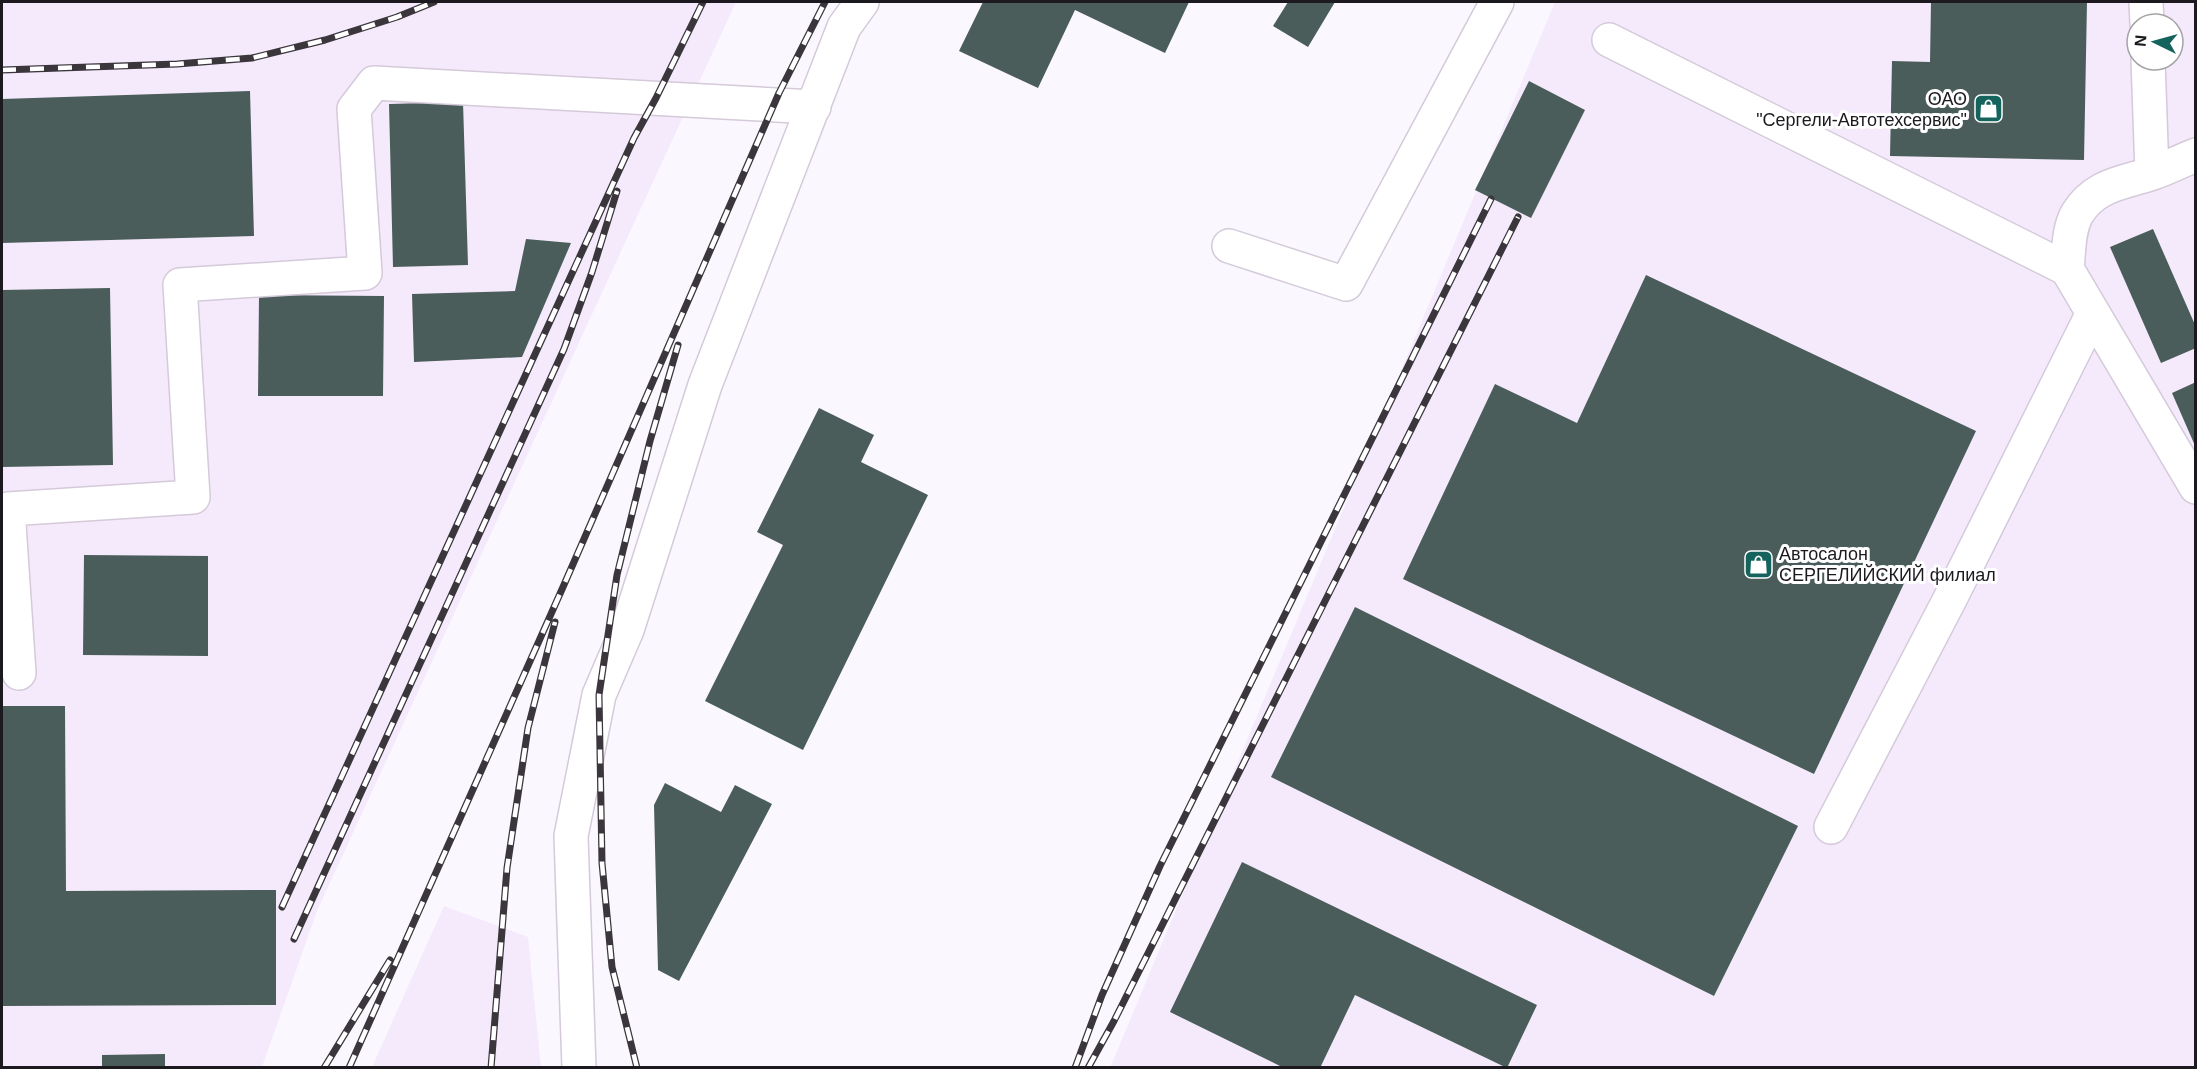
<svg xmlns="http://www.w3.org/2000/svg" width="2197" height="1069" font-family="Arial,sans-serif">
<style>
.built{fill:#f5eafc;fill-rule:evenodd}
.building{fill:#4a5d5a}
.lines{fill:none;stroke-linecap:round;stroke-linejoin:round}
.minor-casing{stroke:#d4cad9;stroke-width:36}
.minor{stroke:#fff;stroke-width:33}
.rail-casing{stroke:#3a363c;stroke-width:7}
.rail{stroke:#fff;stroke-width:4.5;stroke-dasharray:14;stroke-linecap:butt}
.labels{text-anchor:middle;stroke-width:6;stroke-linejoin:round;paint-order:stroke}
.poi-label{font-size:18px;fill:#1d1a1f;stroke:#fff;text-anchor:end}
</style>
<rect width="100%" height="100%" fill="#fbf7fe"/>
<path class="built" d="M2,2h734l-419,909 -55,156h-260z
M1555,2h640v1065l-1085,1zM2137,24h36v36h-36z
M444,906l84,31 13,130h-169z"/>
<path class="building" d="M983,2h206l-24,51 -90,-43 -37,78 -79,-37z
M1288,2h47l-27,45 -35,-21z
M1931,2h156l-3,158 -194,-4 2,-95 38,1z
M1529,81l56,29 -54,108 -56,-28z
M250,91l4,145 -252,7v-144z
M463,102l5,163 -75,2 -4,-163z
M2153,229l43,98v21l-35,15 -51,-116z
M526,239l45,4 -49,114 -108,5 -2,-68 103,-3z
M1646,275l330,156 -162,343 -411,-195 92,-195 82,39z
M110,288l3,177 -111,2v-177z
M259,295l125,1 -1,100h-125z
M2196,382v66l-24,-55z
M819,408l55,27 -13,27 67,33 -125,255 -98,-49 78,-156 -26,-13z
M84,555l124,1v100l-125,-1z
M1355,607l443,219 -84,170 -443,-219z
M2,706h63l1,185 210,-1v115l-274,1z
M665,783l56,29 14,-27 37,19 -93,177 -21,-11 -4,-165z
M1242,862l295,143 -30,63 -152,-73 -35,73h-36l-114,-56z
M165,1054v14h-63v-13z"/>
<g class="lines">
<defs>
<path id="minor" d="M2146,2l1,22
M1609,40l458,229
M2148,60l4,113
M2196,155c-15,6 -29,13 -43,18 -29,10 -58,11 -76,41 -9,16 -8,38 -10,55l129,218
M1229,246l117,38 151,-282
M19,673l-11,-164 185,-12 -13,-212 185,-12 -11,-164 20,-26 440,24
M1831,827l120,-230 142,-284
M579,1068l-8,-232 28,-141 28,-65 78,-245 139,-358 18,-25"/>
</defs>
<use href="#minor" class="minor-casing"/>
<use href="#minor" class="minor"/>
<defs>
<path id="rail" d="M2,70l175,-6 75,-6 73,-18 72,-23 37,-15
M282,907l352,-769 22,-40 47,-96
M294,939l270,-590 28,-77 25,-81
M324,1068l66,-108
M349,1068l214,-481 216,-494 46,-91
M491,1068l16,-200 21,-140 27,-106
M637,1068l-25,-101 -10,-104 -3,-168 18,-120 33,-134 28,-96
M1075,1068l27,-73 58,-129 331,-667
M1088,1068l26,-47 404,-804"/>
</defs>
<use href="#rail" class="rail-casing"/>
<use href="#rail" class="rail"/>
</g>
<defs>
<symbol id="shop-square" viewBox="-11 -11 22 22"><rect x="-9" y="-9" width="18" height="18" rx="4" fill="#15635d" stroke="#fff"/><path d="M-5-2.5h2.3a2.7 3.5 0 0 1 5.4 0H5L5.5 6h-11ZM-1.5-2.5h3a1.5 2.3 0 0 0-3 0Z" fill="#fff"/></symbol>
</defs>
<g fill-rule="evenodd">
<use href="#shop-square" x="1972" y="92" width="33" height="33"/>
<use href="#shop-square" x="1742" y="548" width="33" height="33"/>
</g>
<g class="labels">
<g class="poi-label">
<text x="1967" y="105">ОАО<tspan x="1967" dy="21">"Сергели-Автотехсервис"</tspan></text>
<text x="1779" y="560" text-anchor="start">Автосалон<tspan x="1779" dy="21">СЕРГЕЛИЙСКИЙ филиал</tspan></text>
</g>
</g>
<rect width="2197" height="1069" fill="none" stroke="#1d1a1f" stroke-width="6"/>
<g transform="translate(2155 42) rotate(275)"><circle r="28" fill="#ffffff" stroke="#a5a3a5" stroke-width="1.5"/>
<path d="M0-4.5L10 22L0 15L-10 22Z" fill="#15635d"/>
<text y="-9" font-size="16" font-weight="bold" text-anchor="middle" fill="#1d1a1f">N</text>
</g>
</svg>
